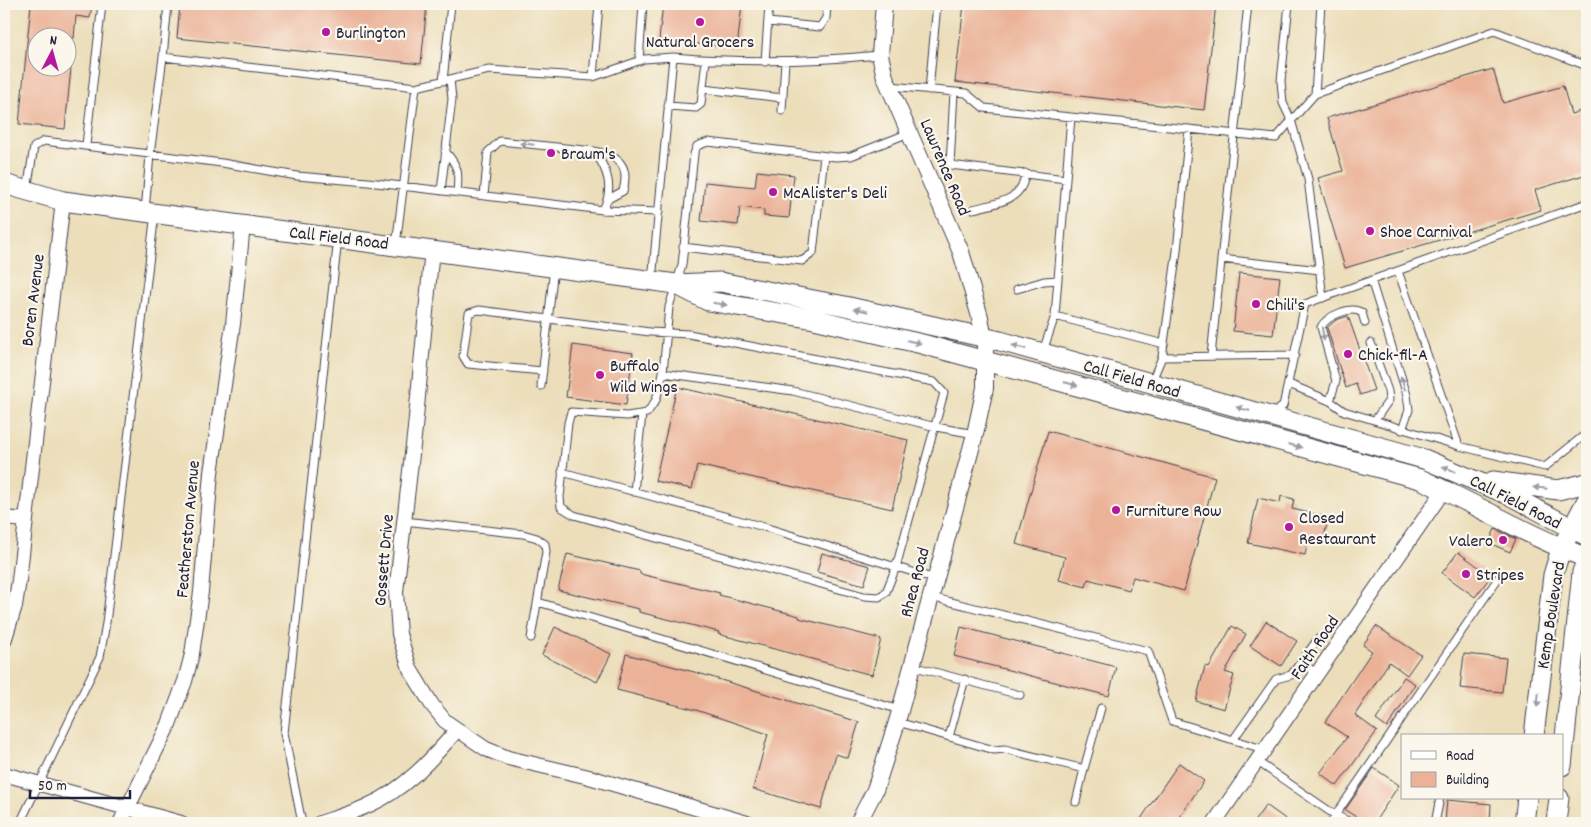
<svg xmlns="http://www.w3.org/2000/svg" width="1591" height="827" font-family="Dekko,sans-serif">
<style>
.building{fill:#ebb298}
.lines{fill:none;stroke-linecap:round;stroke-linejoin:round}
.service-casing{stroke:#403e4e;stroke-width:9}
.minor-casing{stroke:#403e4e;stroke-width:16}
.tertiary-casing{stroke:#403e4e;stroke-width:18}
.secondary-casing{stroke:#403e4e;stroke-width:21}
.service{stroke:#fff;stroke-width:7}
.minor{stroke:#fff;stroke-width:14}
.tertiary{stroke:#fff;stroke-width:16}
.secondary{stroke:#fff;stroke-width:19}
.oneway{fill:#9c9ca7}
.poi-dot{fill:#b5179e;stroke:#fbf7ec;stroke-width:2}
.labels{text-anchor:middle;stroke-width:4.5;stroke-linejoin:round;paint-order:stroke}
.poi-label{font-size:18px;fill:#22223b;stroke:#fbf7ec;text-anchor:start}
.street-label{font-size:18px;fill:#22223b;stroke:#fbf7ec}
</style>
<rect width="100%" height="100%" fill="#fbf7ec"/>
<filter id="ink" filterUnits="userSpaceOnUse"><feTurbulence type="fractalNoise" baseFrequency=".02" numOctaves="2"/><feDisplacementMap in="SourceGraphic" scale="10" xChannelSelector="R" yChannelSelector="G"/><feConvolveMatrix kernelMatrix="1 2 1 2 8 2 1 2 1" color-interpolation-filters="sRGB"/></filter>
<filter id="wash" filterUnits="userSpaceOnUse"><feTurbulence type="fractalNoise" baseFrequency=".0096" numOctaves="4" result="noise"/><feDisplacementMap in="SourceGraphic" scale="20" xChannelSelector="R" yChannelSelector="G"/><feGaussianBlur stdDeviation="1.12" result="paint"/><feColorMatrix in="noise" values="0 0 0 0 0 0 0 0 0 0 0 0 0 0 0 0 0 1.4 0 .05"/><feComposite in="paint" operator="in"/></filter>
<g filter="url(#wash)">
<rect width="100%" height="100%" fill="#ecdeba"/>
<g id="blocks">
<path class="building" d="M31,4h61l-2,14 -14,-2 -2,22h-36v30h33l-6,61 -46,-5z
M180,4h247l-6,60 -244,-26z
M663,4h79l-5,44 -78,-8z
M964,4h252l-12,106 -249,-28z
M1493,69l10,34 60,-17 8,28 16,-5v65l-52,16 6,20 -196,58 -27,-90 25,-7 -16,-53z
M757,171l37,4 -5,43 -25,-2v-6l-24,-3 -2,18 -37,-4 4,-39 50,5z
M1239,273l41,4 -7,58 -40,-4z
M1348,316l26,74 -14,5 -4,-11 -10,4 -19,-60 9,-8z
M573,345l60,8 -7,52 -60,-8z
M677,387l231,53 -16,69 -195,-44 -5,24 -37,-8z
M1048,431l167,46 -31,114 -51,-14 -4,13 -41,-11 -2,8 -27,-7 6,-23 -49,-13z
M1281,496l13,3 -2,10 36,8 -4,22 -15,-3 -4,19 -57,-12 10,-45 22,5z
M1495,529l21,10 -6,13 -21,-9z
M1458,552l33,24 -16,21 -33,-24z
M822,553l48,13 -6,19 -47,-13z
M567,554l73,17v3l80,19 -1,2 80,21v2l82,21 -9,36 -154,-41 1,-2 -80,-20v-3l-81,-19z
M1266,621l31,20 -16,25 -31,-20z
M1232,626l14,8 -21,38 9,3 -10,34 -28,-8 9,-35 4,1z
M1376,626l45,29 -14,20 -18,-13 -34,53 22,16 -40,55 -17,-13 27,-36 -22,-15 47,-71 -9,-6z
M555,627l56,27 -14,28 -55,-27z
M961,627l155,40 -7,29 -155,-40z
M626,654l72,19 161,49 -11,36 -12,-4 -15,55 -68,-20 15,-55 -72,-24 -79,-20z
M1464,654l42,4 -4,34 -42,-4z
M1404,677l11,7 -28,44 -11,-8z
M1179,763l25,18 -29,42h-37z
M1374,768l25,17 -25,38h-8l-21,-13z
M1447,800l44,4 -1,19 -45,-1z
M1266,805l25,18h-38z"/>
</g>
</g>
<g filter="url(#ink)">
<use href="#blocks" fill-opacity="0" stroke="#403e4e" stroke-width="1"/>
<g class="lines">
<defs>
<path id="service" d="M1289,4l-8,77 2,22 8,17 17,59 15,119
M768,22l52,5 6,-9 1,-14
M163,57l5,-53
M639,61l4,-57
M765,62l4,-58
M593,77l6,-73
M443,81l8,-77
M890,86l76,7 18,15 292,30 39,-44 179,-63 93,35
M703,89l80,9
M929,90l8,-86
M954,92l-4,73 116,14
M1315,94l6,-90
M668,106l28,2 5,-4 5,-44
M782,111l3,-50
M909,133l-58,23 -15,1 -128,-15 -11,4 -3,8 -12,111 -13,42 -6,66 130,18 143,36 39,7
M86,145l16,-141
M445,151c14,16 14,21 12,42
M594,151c25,5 36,14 29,40l-13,7
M27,190l7,-43 10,-6 178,22 75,13 71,6 235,28 56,2
M441,191l11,-92 -2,-20
M484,196l4,-44 12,-11 94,10c14,19 20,37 9,59
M973,209c23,-6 50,-7 52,-36
M145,211l5,-56 13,-98 253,30
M396,245l20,-158 73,-17 104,7 51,-18 29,-2
M683,247l119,14 11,-8 11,-97
M1221,259l99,11
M1398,271l61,175
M1371,280l36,115 2,15 -7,20
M652,281l21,-224c70,6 136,5 206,-2
M1017,289l27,-8 14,-1
M1055,316l109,28
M1371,343l17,48 1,9 -14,20
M1043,351l12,-35 16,-199
M1211,356l37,-352
M1162,357l133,-2
M543,371l-75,-7 -5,-8 6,-43 10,-3 171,22 39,2 245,48 10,11 -48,174 -10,25 -7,5 -15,-1 -290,-81 -13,-8 -1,-10 8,-74 3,-11 56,4 20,-3 9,-13 7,-27
M1151,383l11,-26 15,-106 12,-122
M1289,384l41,17 14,10 115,35 86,21 42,-34
M541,386l13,-119
M1330,401l6,-20 -15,-54c6,-11 30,-22 41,-14l3,10
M1273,414l10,-8 22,-102 282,-101
M562,472l202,55 172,52
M634,492l8,-78
M404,521l119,13 14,4 8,6 1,8 -15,86
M931,597l217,54 24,70 94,29
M538,602l362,108
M1301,663l17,11
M912,666l108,29
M898,722l96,28 11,-1 79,20 17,-61
M949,737l16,-58
M1233,740l43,-61 15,-4 27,-36
M1258,762l77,53 17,8
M1076,802l8,-33
M20,823l80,-166 6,-34 49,-410
M302,823l-18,-90 54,-495
M1330,823l169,-246
M1435,823l5,-25"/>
<path id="minor" d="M432,249l-17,179 -19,164 3,42 11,35 22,36 13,16 41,28 22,9 81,19 158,46
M4,518l22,2
M4,641l11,-35 4,-26 44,-379
M4,774l177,49
M120,823l49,-99 16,-43 7,-27 9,-62 10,-119 22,-149 10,-99
M320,823c15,-5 32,-10 47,-17 36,-15 65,-47 90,-76
M1214,823l230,-333"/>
<path id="tertiary" d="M858,823l17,-33 22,-68 78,-288 10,-46v-42l-5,-29 -19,-65 -76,-175 -5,-22 4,-51"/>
<path id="secondary" d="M4,184l59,17 613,83 44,-2 125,24 155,35 424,118 85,36 78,41
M677,285l31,16 106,18 108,25 498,135c56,25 110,58 167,79
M1493,481l65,9 29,-7
M1534,736l19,-161 8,-26 26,-49
M1562,766l20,-194 5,-13
M1524,823l3,-25
M1556,823l3,-25"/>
</defs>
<use href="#service" class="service-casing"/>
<use href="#minor" class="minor-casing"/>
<use href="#tertiary" class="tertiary-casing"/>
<use href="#secondary" class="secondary-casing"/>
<use href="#service" class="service"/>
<use href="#minor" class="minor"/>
<use href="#tertiary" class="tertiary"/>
<use href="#secondary" class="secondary"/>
</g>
<defs><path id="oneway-solid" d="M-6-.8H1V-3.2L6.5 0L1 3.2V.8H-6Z" transform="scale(1.25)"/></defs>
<g class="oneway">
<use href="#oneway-solid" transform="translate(527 144) rotate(-174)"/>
<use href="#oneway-solid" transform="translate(720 304) rotate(9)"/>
<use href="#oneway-solid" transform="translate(861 310) rotate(-167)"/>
<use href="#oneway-solid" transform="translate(1323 334) rotate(81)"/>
<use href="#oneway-solid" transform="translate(914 342) rotate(13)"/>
<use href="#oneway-solid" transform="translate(1019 347) rotate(-165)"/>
<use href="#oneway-solid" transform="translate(1403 383) rotate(-107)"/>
<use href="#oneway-solid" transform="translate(1071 384) rotate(15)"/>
<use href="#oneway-solid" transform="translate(1243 409) rotate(-164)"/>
<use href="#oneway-solid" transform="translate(1295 446) rotate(15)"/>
<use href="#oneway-solid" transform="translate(1449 469) rotate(-158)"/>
<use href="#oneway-solid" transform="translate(1540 488) rotate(-174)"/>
<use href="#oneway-solid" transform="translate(1538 700) rotate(96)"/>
</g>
</g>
<g class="poi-dot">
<circle cx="700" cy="22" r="5"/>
<circle cx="326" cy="32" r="5"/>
<circle cx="551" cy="153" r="5"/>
<circle cx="773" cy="192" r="5"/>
<circle cx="1370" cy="231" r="5"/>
<circle cx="1256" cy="304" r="5"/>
<circle cx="1348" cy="354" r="5"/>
<circle cx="600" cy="375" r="5"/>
<circle cx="1116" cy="510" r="5"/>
<circle cx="1289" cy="527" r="5"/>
<circle cx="1503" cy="540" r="5"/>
<circle cx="1466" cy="574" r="5"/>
</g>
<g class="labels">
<g class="poi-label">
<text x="336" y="38">Burlington</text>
<text x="700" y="47" text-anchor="middle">Natural Grocers</text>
<text x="561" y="159">Braum's</text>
<text x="783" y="198">McAlister's Deli</text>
<text x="1380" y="237">Shoe Carnival</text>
<text x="1266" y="310">Chili's</text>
<text x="1358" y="360">Chick-fil-A</text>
<text x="610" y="371">Buffalo<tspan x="610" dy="21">Wild Wings</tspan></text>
<text x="1126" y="516">Furniture Row</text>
<text x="1299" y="523">Closed<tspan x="1299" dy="21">Restaurant</tspan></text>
<text x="1493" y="546" text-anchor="end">Valero</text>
<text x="1476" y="580">Stripes</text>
</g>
<g class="street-label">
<text transform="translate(946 167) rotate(67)" y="6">Lawrence Road</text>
<text transform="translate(339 237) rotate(7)" y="6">Call Field Road</text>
<text transform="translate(32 300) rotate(-83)" y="6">Boren Avenue</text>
<text transform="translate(1132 378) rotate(16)" y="6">Call Field Road</text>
<text transform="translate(1516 501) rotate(27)" y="6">Call Field Road</text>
<text transform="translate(187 529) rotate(-85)" y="6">Featherston Avenue</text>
<text transform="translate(383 560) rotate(-85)" y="6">Gossett Drive</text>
<text transform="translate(914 582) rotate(-75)" y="6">Rhea Road</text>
<text transform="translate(1550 615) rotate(-81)" y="6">Kemp Boulevard</text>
<text transform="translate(1314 647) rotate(-56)" y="6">Faith Road</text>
</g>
</g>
<rect width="1591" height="827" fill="none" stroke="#fbf7ec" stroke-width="20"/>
<rect x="1401" y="734" width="162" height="65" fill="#fbf7ec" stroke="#a4a2a5"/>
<rect x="1411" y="751" width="25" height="8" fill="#ffffff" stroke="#a4a2a5"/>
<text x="1446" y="760" font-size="15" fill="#22223b">Road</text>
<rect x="1411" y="772" width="25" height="15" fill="#ebb298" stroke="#a4a2a5"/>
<text x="1446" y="784" font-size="15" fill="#22223b">Building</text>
<g transform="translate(52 52) rotate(6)"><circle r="24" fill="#fbf7ec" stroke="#a4a2a5"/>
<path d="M0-4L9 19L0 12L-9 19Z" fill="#b5179e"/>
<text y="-8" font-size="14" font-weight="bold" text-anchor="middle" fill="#22223b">N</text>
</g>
<path d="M30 790v8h100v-8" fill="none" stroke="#22223b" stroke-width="2.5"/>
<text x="38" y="790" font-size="15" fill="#22223b" stroke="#fbf7ec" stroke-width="4" paint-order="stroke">50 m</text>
</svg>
